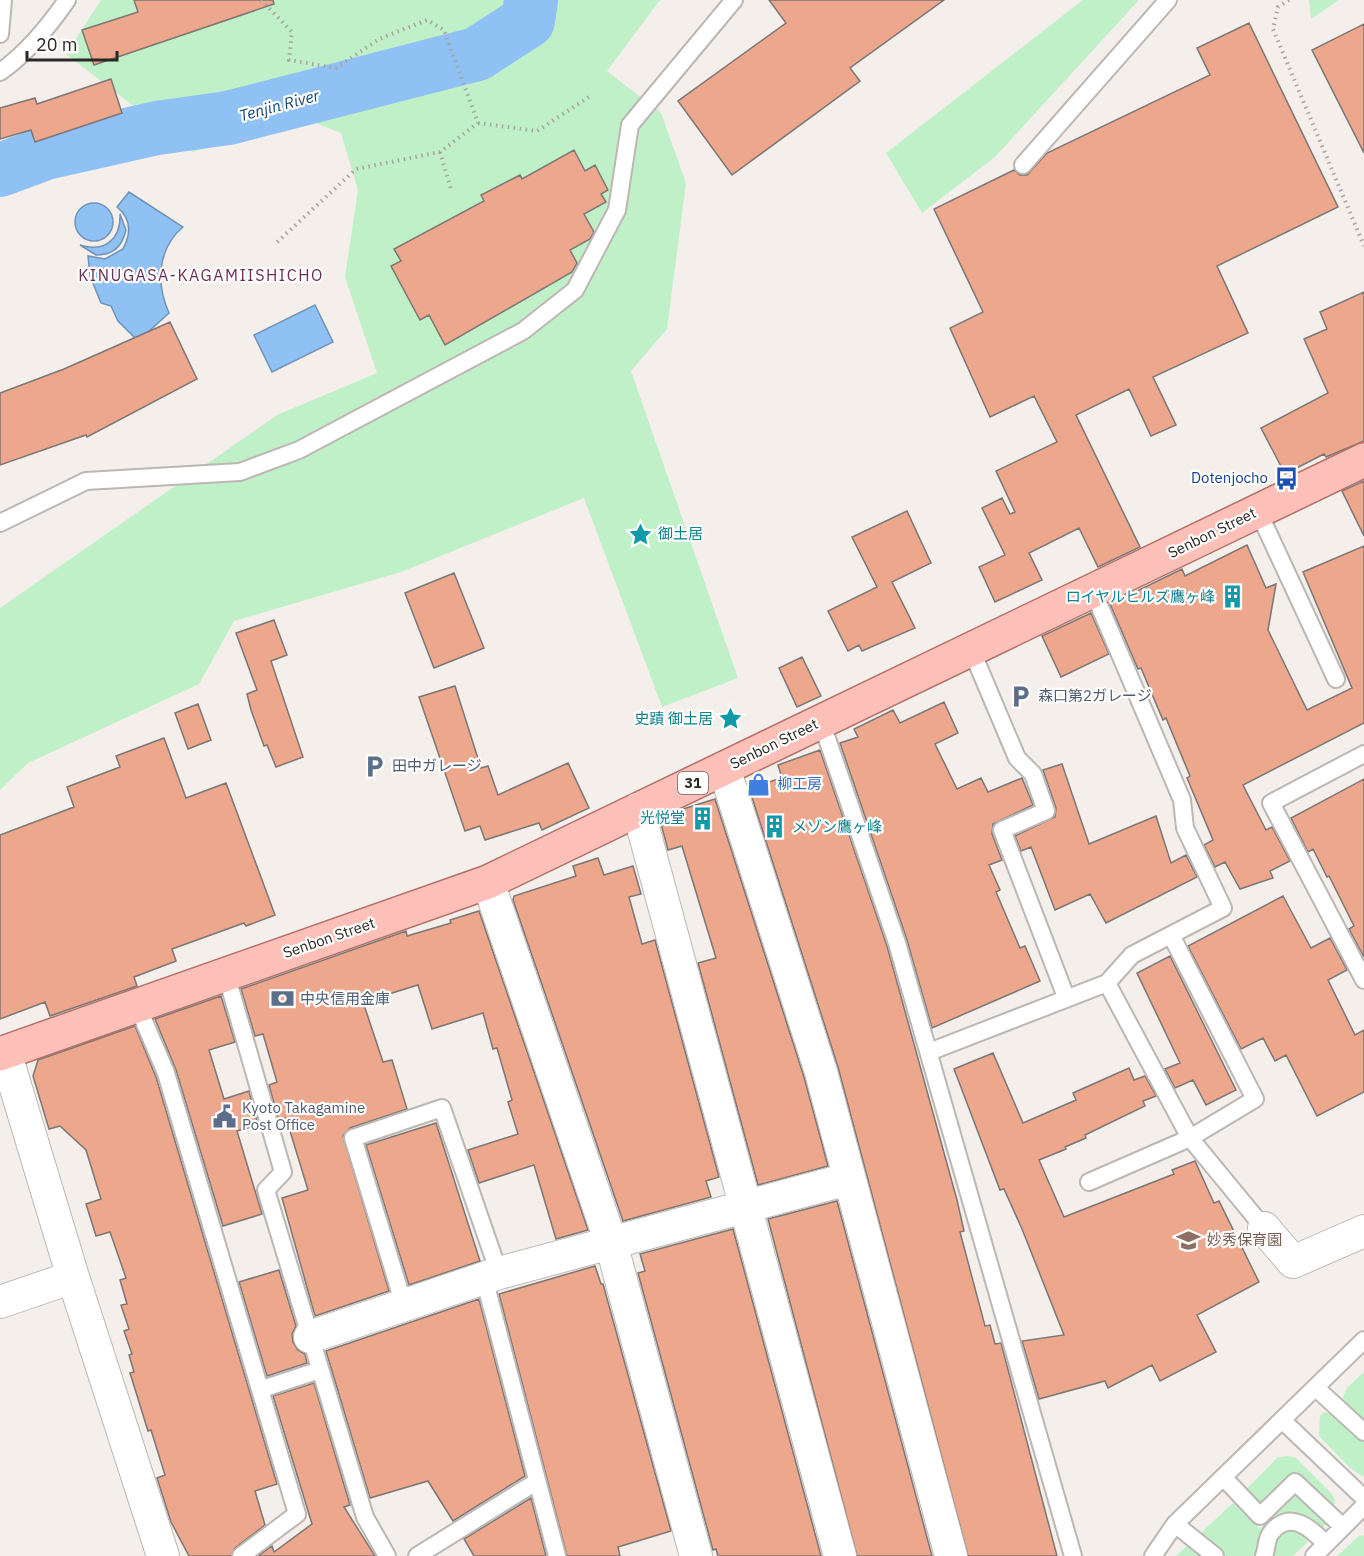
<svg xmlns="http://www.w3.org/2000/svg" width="1364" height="1556" font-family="'IBM Plex Sans','Noto Sans JP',sans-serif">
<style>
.green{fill:#c0f0c8}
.water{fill:#8fc1f5;stroke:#7193b7;stroke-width:1.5}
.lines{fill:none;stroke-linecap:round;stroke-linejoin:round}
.river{stroke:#8fc1f5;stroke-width:54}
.building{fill:#eda78c;stroke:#7c7674;stroke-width:1.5}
.service-casing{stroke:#bcb7b3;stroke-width:20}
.minor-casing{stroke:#bcb7b3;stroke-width:34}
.primary-casing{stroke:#b27068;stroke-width:36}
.path{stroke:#a8a4a1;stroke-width:4;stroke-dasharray:1.5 4.5;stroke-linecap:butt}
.service{stroke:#fff;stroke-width:16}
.minor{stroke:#fff;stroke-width:32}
.primary{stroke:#fdc0b9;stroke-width:33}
.labels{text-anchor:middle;stroke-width:4.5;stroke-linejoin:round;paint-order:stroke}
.shield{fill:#fffdfb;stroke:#6a6867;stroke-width:1.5}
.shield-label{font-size:14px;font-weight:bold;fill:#2a2827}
.transit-label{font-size:15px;fill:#164399;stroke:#fffdfb;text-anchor:end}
.street-label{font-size:15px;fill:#2a2827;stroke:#fffdfb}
.culture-label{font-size:15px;fill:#0d838f;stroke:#fffdfb;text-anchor:end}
.service-label{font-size:15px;fill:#4e5e75;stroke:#fffdfb;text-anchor:start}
.shop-label{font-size:15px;fill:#366cbe;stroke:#fffdfb;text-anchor:start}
.education-label{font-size:15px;fill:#785e54;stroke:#fffdfb;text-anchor:start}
.water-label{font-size:16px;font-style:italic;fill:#144978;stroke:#fffdfb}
.neighbourhood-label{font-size:16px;letter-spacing:1.5px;fill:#6b3058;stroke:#fffdfb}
</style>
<rect width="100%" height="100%" fill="#f4efeb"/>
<path class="green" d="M101,0h559l-53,71 54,42 25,70 -19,146 -36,42 107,307 -76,29 -78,-209 -183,74 -167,49 -35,63 -171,79 -28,27v-182l277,-193 100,-42 -32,-96 13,-87 -17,-57 -36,-14 -112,33 -127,-98z
M1083,0h56l-144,157 -73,56 -36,-60z
M1309,0h30l-28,19z
M1364,1372v52l-22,-24 5,-12z
M1324,1412l14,4 26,26v35l-13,-8 -32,-33 1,-20z
M1288,1456l8,2 36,36 3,6 -1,7 -37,-35 -37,36 -17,-15 35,-36z
M1299,1493l28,30 -34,33h-117l57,-53 27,26 34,-35z
M1364,1535v21h-27l22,-20z"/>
<path class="water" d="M129,192l54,35c-26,22 -27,57 -14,86l-31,28 -20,-20 -7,-15 -10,-3 -11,-27 -2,-20 17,3 18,-10c8,-15 9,-30 -6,-42z
M75 222a19 19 0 1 1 38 0a19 19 0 1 1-38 0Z
M120,214l6,16c-4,17 -13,25 -30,25l-16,-10c25,8 41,-6 40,-31z
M315,305l18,37 -61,30 -18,-37z"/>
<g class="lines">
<path class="river" d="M0,170l46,-17 111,-25 71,-10 249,-64 51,-33 3,-21"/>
</g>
<path class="building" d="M134,0h139l1,4 -180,61 -12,-35 56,-18z
M769,0h175l-94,68 10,13 -128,94 -54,-74 108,-78z
M1249,23l89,184 -121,59 31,67 -95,44 23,48 -25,11 -22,-47 -53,26 64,132 -42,20 -19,-39 -50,25 13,27 -47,22 -16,-35 26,-12 -23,-47 20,-10 8,16 5,-2 -19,-41 61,-29 -23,-46 -44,21 -40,-89 33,-16 -49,-103 80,-39 6,5h7l20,-22 163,-78 -13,-27z
M1364,24v129l-52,-103z
M111,79l11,34 -87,29 -4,-12 -31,9v-31l35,-10 2,6z
M574,150l11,21 10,-6 13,25 -7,4 5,8 -22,12 10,18 -4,7 -20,11 7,13 -5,9 -127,73 -16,-30 -9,5 -29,-54 10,-5 -7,-12 90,-48 -3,-6 39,-20 2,4z
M1364,292v149l-38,16 -2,-3 -39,20 -24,-46 67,-35 -24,-54 23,-10 -7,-17z
M170,322l27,57 -110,58 -1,-2 -86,30v-72l64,-24z
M1364,481v55l-22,-45z
M907,511l24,52 -39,19 23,46 -53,23 -3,-6 -11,6 -20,-40 49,-24 -25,-50z
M1247,545l19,43 10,-4 -8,46 39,80 45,-22 -49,-116 61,-26v177l-121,62 23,45 6,-3 18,34 -20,10 3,7 -33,11 -15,-27 -10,5 -11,-22 9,-5 -26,-62 3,-2 -24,-58 -3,2 -22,-52 -3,1 -28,-65 72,-35 3,7z
M454,573l30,75 -50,20 -29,-75z
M1091,613l18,41 -48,23 -19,-41z
M274,620l13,35 -16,6 32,96 -27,10 -9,-22 -3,1 -13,-36 -4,-16 10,-4 -21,-57z
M802,657l19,39 -24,11 -18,-39z
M455,686l26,82 7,-2 10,29 70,-32 21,45 -47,22 -3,-7 -54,17 -5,-14 -15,5 -46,-134z
M944,702l14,31 -23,11 22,45 24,-11 7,14 34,-14 11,27 -40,19 -1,10 10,26 -13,5 11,25 -4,2 24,56 5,-2 15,35 -108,47 -25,-88 -67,-197 18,-6 -4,-8 39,-19 7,13z
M198,704l13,36 -23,9 -13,-36z
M164,738l22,60 40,-15 49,132 -29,11 -2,-3 -72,26 4,12 -42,16 3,9 -87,30 -5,-14 -45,17v-184l74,-28 -7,-20 53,-20 -4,-11z
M820,750l67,196 70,254 7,31 -4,1 25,94 5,-1 5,19 6,-1 56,213h-89l-130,-489 -89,-279 33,-10 -4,-13z
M1062,764l27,80 67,-28 15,47 15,-8 11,22 -91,46 -16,-29 -35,16 -24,-63 -10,4 -6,-15 40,-19 1,-9 -13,-38z
M1364,779v178l-15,-28 5,-3 -25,-50 -2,1 -14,-28 -5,3 -17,-34z
M715,799l89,278 24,89 -70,19 -60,-222 18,-5 -34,-112 -14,4 -8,-30 23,-11z
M598,858l6,17 29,-9 8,28 -12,3 13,47 13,-4 64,237 -13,4 5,16 -88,24 -110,-321 1,-4 62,-20 -3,-10z
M1283,896l28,52 19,-10 17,32 -19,10 27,55 9,-5v62l-47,24 -31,-61 -11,6 -12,-23 -22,11 -53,-103z
M479,911l109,319 -32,9 -22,-74 -55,18 -11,-33 50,-16 -10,-32 4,-2 -15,-52 -4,1 -10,-36 -51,16 -14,-44 -55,17 20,60 9,-2 15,49 -57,19 -7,8 46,155 -74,25 -33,-118 26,-8 -22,-72h-8l-9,-33 8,-3 -14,-48 -8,2 -14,-47 165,-58 1,5 44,-13 -1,-3z
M1170,956l66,134 -30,15 -13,-25 -18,8 -10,-19 15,-6 -43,-90z
M221,996l14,46 -26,8 15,49 25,-8 9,34 -21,6 25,83 -39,12 -47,-156 -21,-51z
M135,1026l21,51 121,407 -22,7 10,34 -30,23 -4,8h-42l-18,-34 -14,-44 8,-3 -14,-45 -3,1 -18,-58 4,-1 -5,-17 3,-1 -8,-23 5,-2 -8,-24 6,-1 -7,-24 6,-2 -16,-46 -14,4 -10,-32 15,-5 -15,-49 -26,-24 -11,3 -16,-53 5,-16z
M993,1053l30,70 53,-23 -3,-7 56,-25 5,12 11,-4 11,20 -13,5 2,5 -60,29 1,3 -21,9 1,2 -27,11 25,57 110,-43 -2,-4 23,-9 19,42 5,-2 40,81 -62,33 19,37 -56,29 -8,-16 -44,23 -3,-7 -66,18 -17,-58 42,-6 -42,-106 -18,-40 -4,1 -46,-121z
M436,1123l44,138 -71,24 -43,-140z
M837,1201l95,355h-75l-89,-337z
M733,1229l88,327h-103l-2,-7 -3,1 -75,-277 7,-2 -5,-17z
M595,1266l6,18h2l68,247 -53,16 2,9h-53l-68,-262z
M279,1270l17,56 -4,8 1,8 5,8 7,4 2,9 -40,13 -28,-94z
M479,1299l46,177 -72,45 -25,-40 -58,17 -44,-147z
M314,1383l36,122 -6,2 31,49h-117l14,-10 2,6 38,-28 -39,-128z
M531,1498l15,58h-72l-10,-17z"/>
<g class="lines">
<defs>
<path id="service" d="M0,34l3,-34
M0,72c26,-18 49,-46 67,-72
M1023,165l145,-165
M1258,511l78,168
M0,523l86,-42 154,-9 59,-22 224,-119 52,-41 42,-80 13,-85 104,-125
M971,649l46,109 16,16 13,37 -44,19 64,167
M821,721l76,222 176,613
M1364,754l-93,49 93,177
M226,974l57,198 -17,18 99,327 22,39
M1107,983l83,155 74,90
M137,1005l29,68 131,441 -56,42
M929,1052l178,-69 25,-28 91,-47 -38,-80 -3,-28 -89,-209
M1089,1182l101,-44 65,-39 -84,-164
M484,1278l73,278
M404,1305l-51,-167 89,-30 57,165
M1316,1388l48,44
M262,1389l58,-19
M1283,1421l81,77
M1224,1478l36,38 35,-34 48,45
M1175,1524l40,32
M417,1556l119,-74
M1153,1556l22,-32 189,-184
M1264,1556c3,-7 2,-17 7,-23 18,-24 40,-5 55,11
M1314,1556l50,-50"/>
<path id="minor" d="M724,768l97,304 130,484
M638,809l202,747
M488,882l123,361 85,313
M5,1052l68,225 90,279
M1264,1228l29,34 71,-31
M0,1302l73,-25
M310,1337l189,-64 349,-94"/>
<path id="primary" d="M0,1054l488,-172 876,-422"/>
</defs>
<use href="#service" class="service-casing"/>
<use href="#minor" class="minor-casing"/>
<use href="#primary" class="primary-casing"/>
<path class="path" d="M261,0l31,32 -3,28 47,8 43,-29 48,-19 17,10 34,93 -38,29 -84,17 -82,76
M1289,0l-11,7 -5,22 91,217
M478,123l59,8 55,-36
M440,152l11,37"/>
<use href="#service" class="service"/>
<use href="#minor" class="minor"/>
<use href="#primary" class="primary"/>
</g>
<defs>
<symbol id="bus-bare" viewBox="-9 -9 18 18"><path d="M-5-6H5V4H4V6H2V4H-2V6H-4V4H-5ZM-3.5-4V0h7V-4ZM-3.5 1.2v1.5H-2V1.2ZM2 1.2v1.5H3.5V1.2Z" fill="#1a4fb4" stroke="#fffdfb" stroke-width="2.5" paint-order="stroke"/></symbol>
<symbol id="sight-bare" viewBox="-9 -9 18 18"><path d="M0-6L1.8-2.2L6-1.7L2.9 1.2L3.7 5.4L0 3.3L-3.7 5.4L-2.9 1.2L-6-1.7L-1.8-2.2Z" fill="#0f9aa8" stroke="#fffdfb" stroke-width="2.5" paint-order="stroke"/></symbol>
<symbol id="building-bare" viewBox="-9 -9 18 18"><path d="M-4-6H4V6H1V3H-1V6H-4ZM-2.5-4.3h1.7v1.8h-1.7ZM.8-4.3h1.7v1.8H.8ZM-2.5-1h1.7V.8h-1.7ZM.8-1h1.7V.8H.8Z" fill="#0f9aa8" stroke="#fffdfb" stroke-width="2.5" paint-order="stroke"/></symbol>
<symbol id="parking-bare" viewBox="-9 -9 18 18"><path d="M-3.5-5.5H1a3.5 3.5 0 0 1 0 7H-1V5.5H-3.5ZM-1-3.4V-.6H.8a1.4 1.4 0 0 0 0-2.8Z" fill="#5c6f8a" stroke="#fffdfb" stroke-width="2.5" paint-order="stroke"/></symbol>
<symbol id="shop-bare" viewBox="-9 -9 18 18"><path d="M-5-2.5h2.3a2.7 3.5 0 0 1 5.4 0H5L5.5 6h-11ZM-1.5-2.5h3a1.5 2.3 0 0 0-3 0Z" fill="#3f7fe0" stroke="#fffdfb" stroke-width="2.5" paint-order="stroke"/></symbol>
<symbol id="bank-bare" viewBox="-9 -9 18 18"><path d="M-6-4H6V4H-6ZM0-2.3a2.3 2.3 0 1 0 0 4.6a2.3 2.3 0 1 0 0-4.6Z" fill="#5c6f8a" stroke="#fffdfb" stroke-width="2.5" paint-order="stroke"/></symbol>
<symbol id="civic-bare" viewBox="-9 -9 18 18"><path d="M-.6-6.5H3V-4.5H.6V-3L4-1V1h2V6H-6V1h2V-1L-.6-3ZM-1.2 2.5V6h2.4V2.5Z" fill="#5c6f8a" stroke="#fffdfb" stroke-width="2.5" paint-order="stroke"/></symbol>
<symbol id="school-bare" viewBox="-9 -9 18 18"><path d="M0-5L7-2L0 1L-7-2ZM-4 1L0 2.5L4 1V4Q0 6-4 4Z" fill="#8d6e63" stroke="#fffdfb" stroke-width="2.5" paint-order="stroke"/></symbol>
</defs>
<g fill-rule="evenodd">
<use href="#bus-bare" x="1270" y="462" width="33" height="33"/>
<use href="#sight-bare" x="624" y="518" width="33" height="33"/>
<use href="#building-bare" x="1216" y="580" width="33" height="33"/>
<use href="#parking-bare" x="1004" y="680" width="33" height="33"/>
<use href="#sight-bare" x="714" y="702" width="33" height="33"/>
<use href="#parking-bare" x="358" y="750" width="33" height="33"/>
<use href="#shop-bare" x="742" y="768" width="33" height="33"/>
<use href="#building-bare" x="686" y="802" width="33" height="33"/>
<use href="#building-bare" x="758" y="810" width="33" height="33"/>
<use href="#bank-bare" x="266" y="982" width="33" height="33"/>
<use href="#civic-bare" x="208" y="1100" width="33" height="33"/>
<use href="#school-bare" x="1172" y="1224" width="33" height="33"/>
</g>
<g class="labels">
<rect class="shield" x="678" y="772" width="30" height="22" rx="4.5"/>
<g class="shield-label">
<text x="693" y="788">31</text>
</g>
<g class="transit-label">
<text x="1268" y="483">Dotenjocho</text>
</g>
<g class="street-label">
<text transform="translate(1212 533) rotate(-26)" y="5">Senbon Street</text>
<text transform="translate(774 744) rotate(-26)" y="5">Senbon Street</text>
<text transform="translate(329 938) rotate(-19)" y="5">Senbon Street</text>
</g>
<g class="culture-label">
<text x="658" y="539" text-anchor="start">御土居</text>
<text x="1215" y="602">ロイヤルヒルズ鷹ヶ峰</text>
<text x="713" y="724">史蹟 御土居</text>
<text x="685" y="823">光悦堂</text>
<text x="792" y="832" text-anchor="start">メゾン鷹ヶ峰</text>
</g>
<g class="service-label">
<text x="1038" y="701">森口第2ガレージ</text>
<text x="392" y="771">田中ガレージ</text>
<text x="300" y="1004">中央信用金庫</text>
<text x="242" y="1113">Kyoto Takagamine<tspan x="242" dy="17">Post Office</tspan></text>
</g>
<g class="shop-label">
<text x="777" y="789">柳工房</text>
</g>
<g class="education-label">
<text x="1207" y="1245">妙秀保育園</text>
</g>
<g class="water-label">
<text transform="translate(279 105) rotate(-15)" y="6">Tenjin River</text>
</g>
<g class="neighbourhood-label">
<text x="201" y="281">KINUGASA-KAGAMIISHICHO</text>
</g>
</g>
<path d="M27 51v9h90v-9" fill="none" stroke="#2a2827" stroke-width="3"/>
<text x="36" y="51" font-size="18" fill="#2a2827" stroke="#fffdfb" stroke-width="4.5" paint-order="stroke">20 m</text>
</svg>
